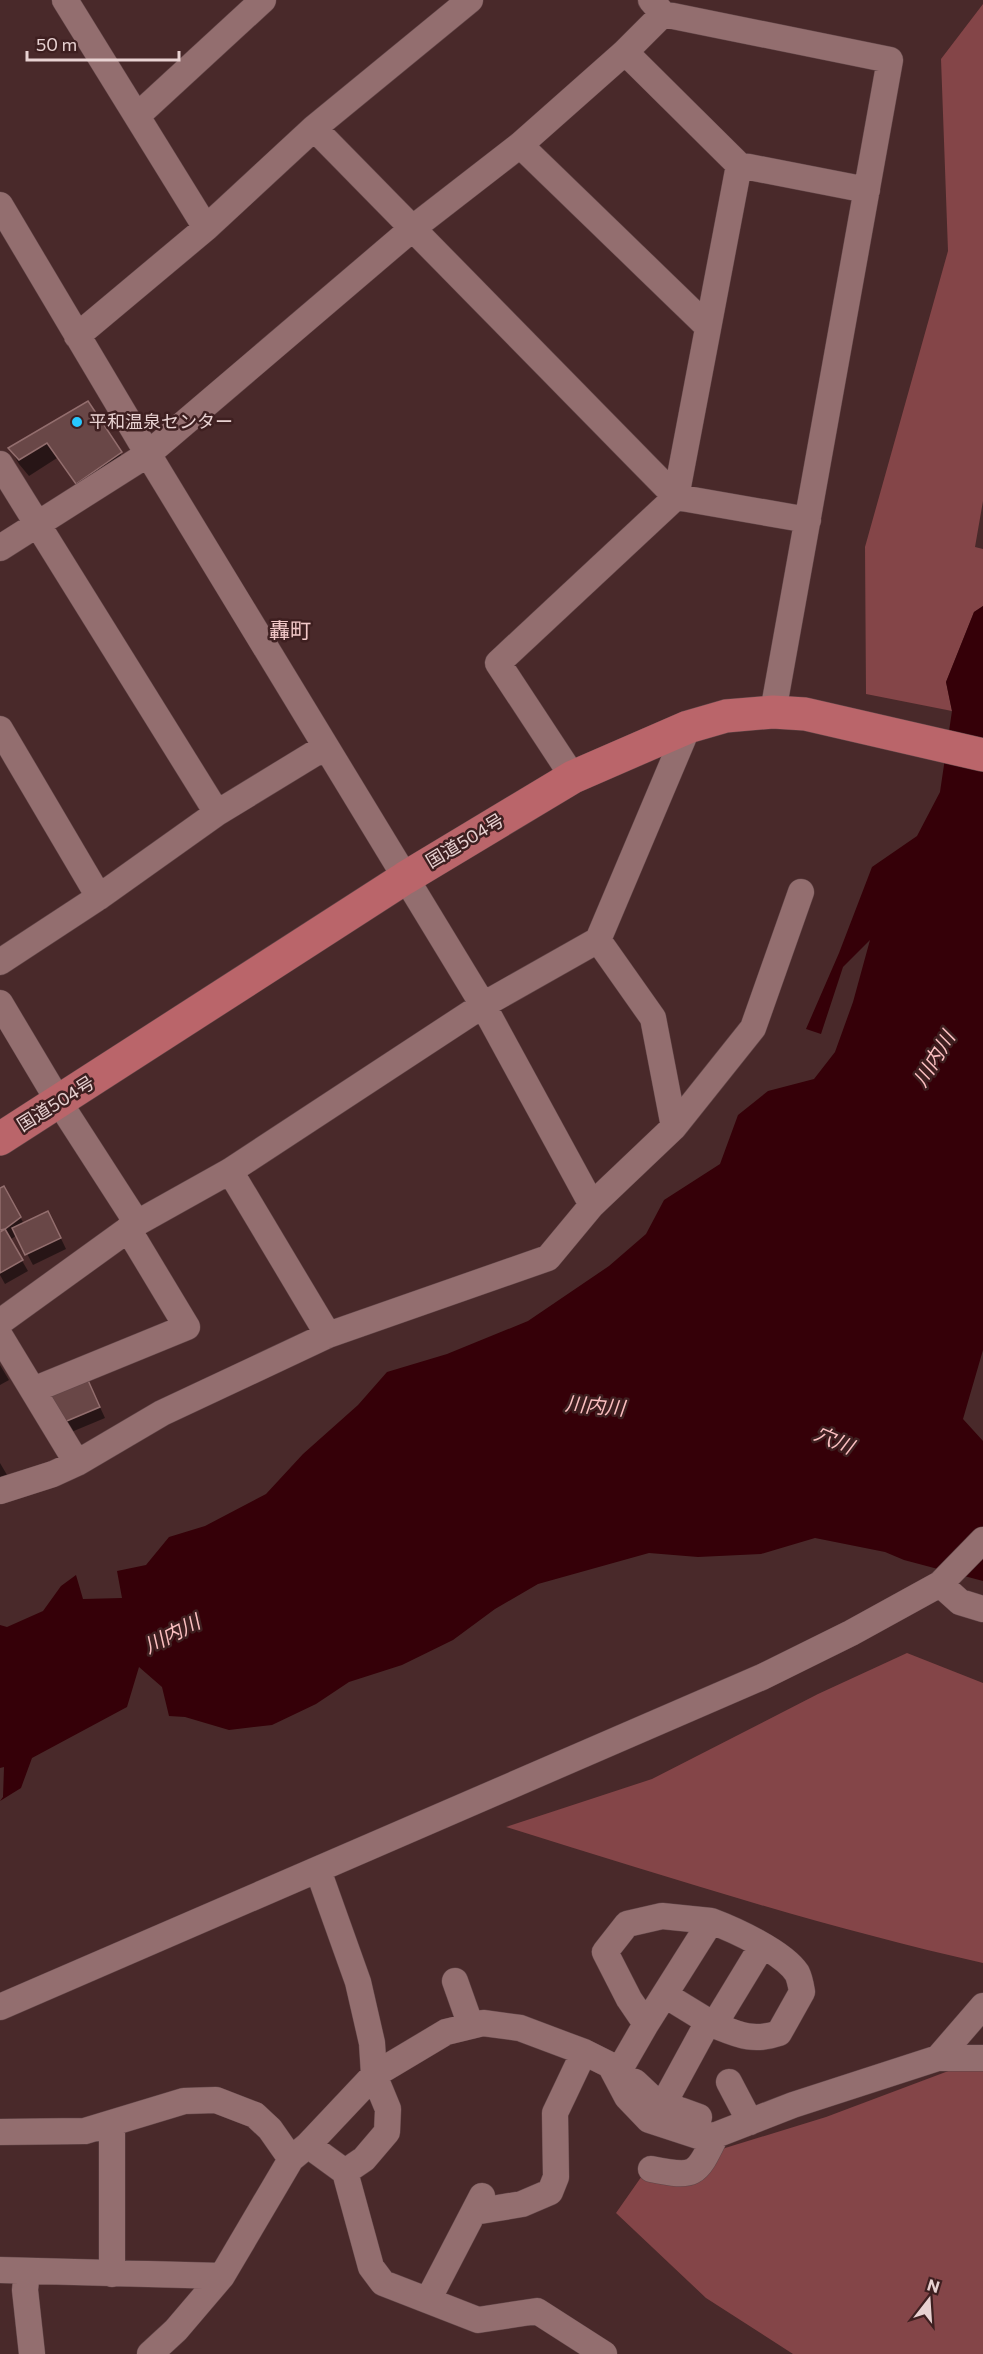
<svg xmlns="http://www.w3.org/2000/svg" width="983" height="2354" font-family="Commissioner,'Noto Sans JP',sans-serif">
<style>
.forest{fill:#844548}
.water{fill:#350008}
.shadow{fill:#0007}
.building{fill:#694747;stroke:#936e6e;stroke-width:1.5}
.lines{fill:none;stroke-linecap:round;stroke-linejoin:round}
.minor-casing{stroke:#624648;stroke-width:27}
.highway-casing{stroke:#624648;stroke-width:34}
.minor{stroke:#936e6f;stroke-width:26}
.highway{stroke:#ba656a;stroke-width:33}
.poi-dot{fill:#27c8ff;stroke:#3e1f20;stroke-width:2}
.labels{text-anchor:middle;stroke-width:5;stroke-linejoin:round;paint-order:stroke}
.poi-label{font-size:18px;fill:#e8d2d2;stroke:#3e1f20;text-anchor:start}
.street-label{font-size:18px;fill:#e8d2d2;stroke:#3e1f20}
.water-label{font-size:20px;font-style:italic;fill:#fbbfc0;stroke:#3e1f20}
.quarter-label{font-size:21px;fill:#f2c8c8;stroke:#3e1f20}
</style>
<rect width="100%" height="100%" fill="#49292a"/>
<path class="forest" d="M983,4v497l-8,46 8,2v57l-9,6 -28,70 6,29 -86,-17 -1,-147 83,-296 -7,-192z
M907,1653l76,30v280c-161,-36 -319,-87 -477,-136l146,-48 166,-85z
M983,2058v296h-190l-87,-56 -90,-85 28,-40 182,-56z"/>
<path class="water" d="M983,606v744l-20,69 20,22v140l-79,-21 -19,-8 -70,-14 -54,16 -63,3 -49,-4 -111,31 -43,25 -42,31 -51,25 -53,17 -33,22 -44,21 -43,5 -44,-13 -16,-1 -7,-29 -23,-20 -12,40 -95,51 -11,30 -21,13 3,-4 1,-30 -4,1v-143l7,2 36,-16 18,-25 15,-11 7,24 39,-1 -5,-27 29,-6 23,-28 36,-11 61,-32 37,-40 55,-49 29,-33 60,-18 81,-33 81,-55 37,-32 18,-34 56,-36 18,-49 30,-24 46,-12 21,-27 18,-50 17,-62 -27,27 -22,67 -15,-5 33,-76 33,-86 45,-31 23,-44 12,-81 -6,-29 28,-70z"/>
<path class="shadow" d="M88,403l42,66 -43,30 -30,-41 -28,18 -10,-12 -9,-16z
M4,1188l20,36h30l12,25 -33,16 -16,-30 -7,5 18,31 -23,13 -5,-9v-85z
M0,1365l9,15 -9,5z
M92,1390l13,28 -36,15 -18,-38z
M0,1463l10,17 -10,7z"/>
<path class="building" d="M88,401l34,51 -46,32 -29,-41 -28,17 -11,-12z
M4,1186l17,31 -16,12 -5,1v-42z
M48,1211l13,27 -36,17 -13,-27z
M5,1229l18,31 -23,13v-41z
M87,1378l13,29 -38,16 -13,-29z"/>
<g class="lines">
<defs>
<path id="minor" d="M65,0l141,228
M651,0l12,14 227,46 -117,652
M625,52l114,113 128,25
M137,116l126,-116
M314,128l362,369 132,23
M520,145l188,182
M0,205l148,249 335,551 109,200 -44,53 -220,77 -166,78 -85,50 -24,11 -53,17
M77,336l129,-108 108,-100 156,-128
M0,464l217,349
M0,548l148,-94 265,-226 107,-83 105,-93 38,-38
M0,729l99,168
M573,777l-75,-114 178,-166 63,-332
M0,962l99,-65 118,-84 108,-66
M0,1003l59,99 78,121
M674,1127l79,-99 48,-136
M230,1171l98,164
M592,1205l82,-78 -21,-109 -55,-78
M0,1322l137,-99 93,-52 253,-166 115,-65 90,-213
M0,1336l77,127
M33,1390l154,-63 -59,-98
M940,1584l20,18 23,7
M318,1870l40,112 14,61 2,32 14,34 -1,23 -23,27 -19,13 26,95 12,16 95,37 59,-9 67,43
M711,1921c24,9 72,31 86,52 3,6 4,13 5,19l-23,41c-26,9 -40,2 -65,-8l48,-79
M455,1981l16,45
M665,1995l49,30
M0,2007l762,-330 89,-44 89,-49 43,-44
M646,2024l65,-103 -49,-5 -35,8 -22,28 24,47 17,25 -30,52 19,6 16,15 14,4
M938,2058l45,-52
M729,2082l21,40
M699,2117l-22,-8 -12,-8 43,-79
M0,2132l85,-1 99,-30 32,-1 39,15 15,14 21,30
M308,2145l37,27
M651,2169c45,9 45,7 65,-34
M474,2212l48,-8 28,-12 6,-15 -1,-64 29,-61
M0,2270l222,6
M27,2271l-2,19 7,64
M112,2274v-151
M428,2300l54,-104
M150,2354l26,-24 46,-54 69,-117 17,-14 66,-70 72,-43 37,-9 37,5 64,24 26,13 17,32 22,23 52,17 15,-2 77,-30 145,-47h45"/>
<path id="highway" d="M0,1139l405,-261 168,-101 115,-50 38,-11 47,-4 32,2 178,41"/>
</defs>
<use href="#minor" class="minor-casing"/>
<use href="#highway" class="highway-casing"/>
<use href="#minor" class="minor"/>
<use href="#highway" class="highway"/>
</g>
<circle class="poi-dot" cx="77" cy="422" r="6"/>
<g class="labels">
<g class="poi-label">
<text x="89" y="428">平和温泉センター</text>
</g>
<g class="street-label">
<text transform="translate(465 841) rotate(-31)" y="6">国道504号</text>
<text transform="translate(56 1104) rotate(-32)" y="6">国道504号</text>
</g>
<g class="water-label">
<text transform="translate(934 1059) rotate(-59)" y="7">川内川</text>
<text transform="translate(595 1406) rotate(5)" y="7">川内川</text>
<text transform="translate(834 1440) rotate(23)" y="7">穴川</text>
<text transform="translate(172 1634) rotate(-27)" y="7">川内川</text>
</g>
<g class="quarter-label">
<text x="290" y="638">轟町</text>
</g>
</g>
<g transform="translate(929 2300) rotate(17)" stroke="#3e1f20" stroke-width="4.5" paint-order="stroke">
<path d="M0-4.5L10 22L0 15L-10 22Z" fill="#e8d2d2"/>
<text y="-9" font-size="16" font-weight="bold" text-anchor="middle" fill="#e8d2d2">N</text>
</g>
<path d="M27 51v9h152v-9" fill="none" stroke="#e8d2d2" stroke-width="3"/>
<text x="36" y="51" font-size="18" fill="#e8d2d2" stroke="#3e1f20" stroke-width="4.5" paint-order="stroke">50 m</text>
</svg>
